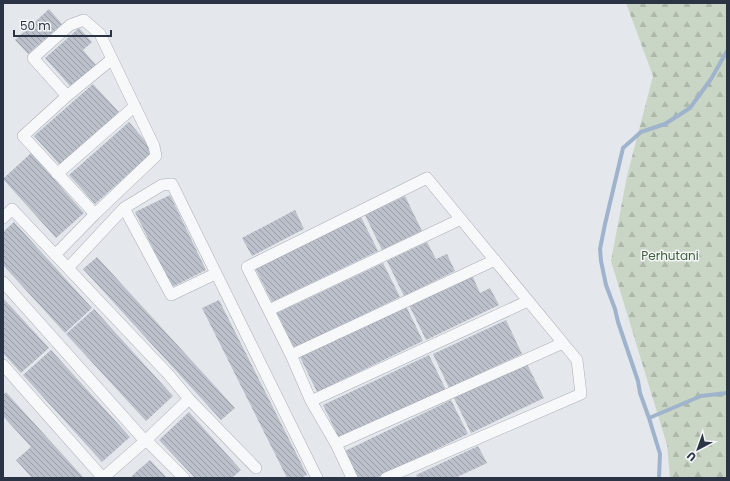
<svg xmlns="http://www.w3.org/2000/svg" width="730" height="481" font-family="Poppins,sans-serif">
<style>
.forest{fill:url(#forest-firs)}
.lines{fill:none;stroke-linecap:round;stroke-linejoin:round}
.stream{stroke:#9fb4cc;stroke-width:4}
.building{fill:url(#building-back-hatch)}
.street-casing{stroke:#a9aeb7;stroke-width:12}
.street{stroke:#f7f8fa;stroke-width:11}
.labels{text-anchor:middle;stroke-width:3;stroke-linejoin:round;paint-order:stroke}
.park-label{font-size:12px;fill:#3f6138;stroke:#f4f6f9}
</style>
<defs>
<pattern id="forest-firs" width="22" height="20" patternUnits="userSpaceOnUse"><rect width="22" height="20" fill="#c9d6c5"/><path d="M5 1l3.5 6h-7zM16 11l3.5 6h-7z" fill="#adb8ab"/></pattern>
<pattern id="building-back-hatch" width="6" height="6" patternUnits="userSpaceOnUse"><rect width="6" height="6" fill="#bbc0ca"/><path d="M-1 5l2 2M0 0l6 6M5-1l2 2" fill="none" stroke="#989da6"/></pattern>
</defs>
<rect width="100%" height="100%" fill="#e4e7ec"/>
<path class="forest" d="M626,3h101v475h-57l-3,-33 -56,-184 16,-85 26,-100z"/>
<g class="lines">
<path class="stream" d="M649,418l-9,-25 -2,-12 -20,-59 -3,-13 -9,-24 -5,-24 -1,-12 5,-25 18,-76 18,-16 24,-8 25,-16 21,-29 16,-28
M659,478l1,-24 -11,-36 52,-22 26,-3"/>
</g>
<path class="building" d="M49,9l13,15 -34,30 -13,-14z
M79,28l13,14 -9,8 13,15 -25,22 -26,-29z
M93,84l26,28 -59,53 -26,-29z
M129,122l25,29 -59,53 -26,-29z
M31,153l53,60 -28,25 -53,-59z
M170,195l36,75 -34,17 -37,-75z
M405,196l17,35 -40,19 -17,-35z
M295,210l9,19 -52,27 -10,-18z
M361,217l17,34 -106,51 -17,-34z
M14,222l78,86 -27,25 -62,-68v-33z
M427,242l9,17 11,-5 8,17 -51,25 -17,-35z
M97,257l138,151 -14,12 -138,-151z
M383,263l17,34 -106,51 -17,-35z
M472,275l8,18 10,-5 9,17 -73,35 -17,-35z
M3,298l46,50 -28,25 -18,-20z
M219,300l88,175 -7,3h-13l-85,-170z
M406,306l17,35 -106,51 -17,-35z
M94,309l79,87 -27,25 -80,-87z
M506,320l16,34 -73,34 -16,-34z
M51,350l79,87 -28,25 -79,-87z
M429,355l17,35 -106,50 -17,-35z
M527,364l17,34 -73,35 -17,-35z
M6,392l7,8 71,78h-52l-16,-18 15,-13 -28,-31v-21z
M451,400l17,34 -92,44h-18l-13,-27z
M189,412l52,58 -9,8h-37l-36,-38z
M478,446l9,17 -32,15h-37l-2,-3z
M150,460l17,18h-37l5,-5z"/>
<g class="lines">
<defs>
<path id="street" d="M67,96l45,-37
M57,174l78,-68
M124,208l47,87 44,-21
M3,218l9,-9 157,166 20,24 -44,42 -42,37
M55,255l40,-41 61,-58 -2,-10 -54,-112 -16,-14 -14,5 -37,33 34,38 -44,40 72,78
M68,268l56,-60 38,-23 10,-1 145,294
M3,282l142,159
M269,310l192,-91
M291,355l204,-95
M3,365l100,113
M189,399l67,69
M311,401l217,-100
M146,440l38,38
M336,444l227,-101
M352,478l-16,-34 -25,-43 -20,-46 -44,-88 180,-89 150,182 4,34 -195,84"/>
</defs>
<use href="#street" class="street-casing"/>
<use href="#street" class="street"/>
</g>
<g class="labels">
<g class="park-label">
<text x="670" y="260">Perhutani</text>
</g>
</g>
<rect width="730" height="481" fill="none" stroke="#2b3445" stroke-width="8"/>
<g transform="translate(698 449) rotate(221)" stroke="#f4f6f9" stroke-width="3" paint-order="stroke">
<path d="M0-3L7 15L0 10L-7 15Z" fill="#2b3445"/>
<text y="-6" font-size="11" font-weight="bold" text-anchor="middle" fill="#2b3445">U</text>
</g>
<path d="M14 30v6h97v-6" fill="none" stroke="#2b3445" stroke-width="2"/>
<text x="20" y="30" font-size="12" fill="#2b3445" stroke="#f4f6f9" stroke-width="3" paint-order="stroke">50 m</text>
</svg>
